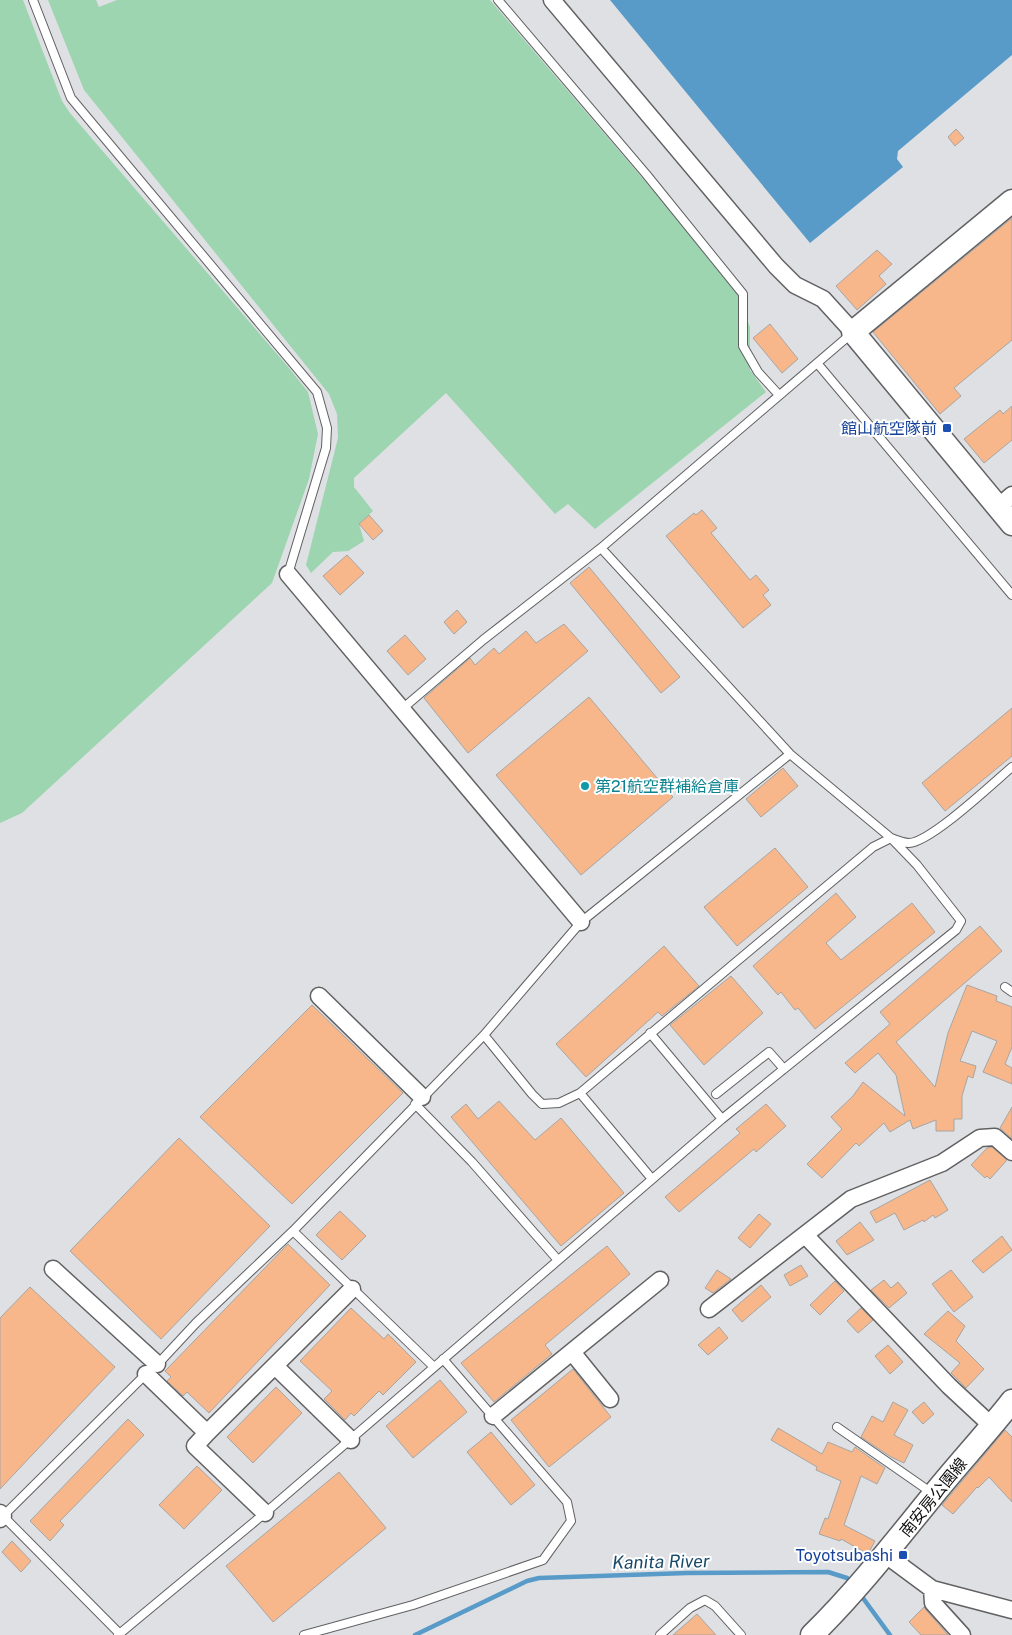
<svg xmlns="http://www.w3.org/2000/svg" width="1012" height="1635" font-family="'Public Sans','Noto Sans JP',sans-serif">
<style>
.green{fill:#9cd5b0}
.water{fill:#589ac8}
.lines{fill:none;stroke-linecap:round;stroke-linejoin:round}
.stream{stroke:#589ac8;stroke-width:4.5}
.building{fill:#f8b78a;stroke:#a7a5a3}
.lane-casing{stroke:#616163;stroke-width:10}
.street-casing{stroke:#616163;stroke-width:19}
.secondary-casing{stroke:#616163;stroke-width:25}
.lane{stroke:#fff;stroke-width:8}
.street{stroke:#fff;stroke-width:16}
.secondary{stroke:#fff;stroke-width:22}
.transit-dot{fill:#1a4fb4;stroke:#fff;stroke-width:2}
.culture-dot{fill:#0f9aa8;stroke:#fff;stroke-width:2}
.labels{text-anchor:middle;stroke-width:4;stroke-linejoin:round;paint-order:stroke}
.transit-label{font-size:16px;fill:#164399;stroke:#fff;text-anchor:end}
.culture-label{font-size:16px;fill:#0d838f;stroke:#fff;text-anchor:start}
.street-label{font-size:16px;fill:#0e0e0f;stroke:#fff}
.water-label{font-size:18px;font-style:italic;fill:#184a6a;stroke:#fff}
</style>
<rect width="100%" height="100%" fill="#dfe0e3"/>
<path class="green" d="M0,0h23l39,101 8,12 219,255 19,24 10,42 -9,45 -37,104 -250,230 -22,10z
M48,0h48l3,7 18,-7h373l243,284 17,43v43l16,22 -171,137 -27,-25 -13,10 -109,-121 -92,85v9l19,24 -14,13 5,17 -16,10 -15,1 -22,21 -5,-8 32,-127 -1,-24 -8,-20 -245,-304z"/>
<path class="water" d="M610,0h402v55l-114,96 -1,8 6,8 -93,76z"/>
<g class="lines">
<path class="stream" d="M860,1594l30,41
M415,1635l112,-54 12,-3 148,-5 141,-1 19,6 5,6"/>
</g>
<path class="building" d="M956,129l8,9 -9,8 -7,-9z
M1012,218v122l-58,48 7,8 -21,18 -67,-82z
M877,250l15,14 -13,12 7,8 -29,26 -21,-24z
M770,324l28,35 -16,14 -29,-35z
M1012,406v34l-28,23 -20,-24 36,-29 3,4z
M702,510l15,18 -6,5 39,47 6,-5 13,15 -6,5 8,10 -28,23 -77,-92 28,-23 2,2z
M369,515l14,16 -10,9 -14,-16z
M347,555l17,18 -24,22 -17,-19z
M589,567l91,110 -19,16 -91,-110z
M457,610l10,12 -13,12 -10,-12z
M564,624l24,27 -120,102 -44,-55 46,-40 5,7 19,-17 5,6 27,-23 10,12z
M405,635l21,24 -18,16 -21,-24z
M589,697l84,100 -92,78 -85,-100z
M1012,708v48l-67,55 -23,-28z
M783,768l15,18 -37,31 -15,-18z
M775,848l33,39 -71,59 -33,-39z
M836,893l20,24 -30,26 15,17 71,-57 23,29 -120,97 -17,-21 -3,2 -14,-18 -3,3 -25,-29z
M980,926l22,25 -106,91 39,45 13,-54 19,-48 30,11 -1,5 16,6v40l-7,17 7,4v16l-29,-12 14,-31 -25,-10 -12,30 16,5 -3,12 -5,-2 -6,20v23h-8v12h-18v-11l-23,9 -3,-9 -20,12 -6,-9 -25,23 -3,-3 -34,35 -15,-14 35,-35 -11,-12 22,-21 10,-14 42,34 -9,-41 -18,-22 -23,20 -10,-10 45,-39 -10,-12z
M664,946l35,40 -37,30 -4,-4 -72,65 -30,-33z
M731,976l32,37 -59,52 -34,-40z
M312,1005l91,88 -111,111 -92,-87z
M499,1101l36,39 26,-22 63,75 -63,53 -110,-129 15,-13 12,15z
M766,1104l20,22 -30,26 -2,-3 -75,63 -14,-15 75,-64 -4,-4z
M1012,1107v32l-12,-11z
M179,1138l91,88 -109,113 -91,-88z
M992,1147l15,13 -17,19 -3,-3 -2,2 -14,-13 16,-17z
M930,1180l18,30 -13,8 -2,-3 -9,7 -1,-2 -19,10 -9,-17 -19,10 -6,-11z
M340,1211l26,25 -24,24 -26,-25z
M759,1214l12,10 -21,24 -12,-10z
M860,1222l14,18 -27,15 -11,-14z
M1002,1236l10,14 -29,23 -11,-12z
M288,1244l42,41 -121,128 -22,-21 -4,4 -16,-15 4,-4 -6,-6z
M607,1246l23,28 -85,71 7,9 -58,48 -33,-39z
M801,1265l7,11 -18,10 -6,-11z
M717,1270l14,9 -18,14 -8,-5z
M951,1270l22,27 -19,15 -22,-28z
M884,1280l7,8 7,-6 9,11 -18,15 -18,-18z
M835,1281l9,10 -24,24 -10,-10z
M761,1285l10,12 -29,25 -10,-12z
M30,1287l85,80 -115,122v-171z
M351,1308l33,31 4,-5 28,28 -33,33 -4,-4 -25,25 -3,-3 -6,7 -21,-21 8,-8 -32,-30z
M861,1308l12,12 -15,13 -11,-12z
M948,1311l17,15 -9,15 28,28 -18,19 -15,-15 9,-10 -36,-29z
M719,1327l9,11 -20,17 -10,-10z
M888,1345l15,17 -13,12 -15,-18z
M573,1369l38,48 -62,50 -38,-47z
M440,1380l27,32 -54,46 -27,-32z
M276,1387l26,26 -49,50 -26,-26z
M893,1402l15,8 -14,25 19,10 -9,18 -13,-6 -30,-20 11,-21 11,6z
M924,1402l10,12 -11,10 -11,-12z
M128,1419l16,16 -84,86 4,4 -14,16 -20,-20z
M778,1428l44,26 6,-12 24,10 3,-5 30,21 -8,16 -16,-8 -17,49 31,16 -7,13 -27,-15 -1,2 -21,-7 6,-16 3,1 13,-38 -25,-11 1,-3 -46,-27z
M1005,1430l7,7v65l-23,-25 -11,11 -1,-1 -24,27 -11,-9z
M491,1432l44,53 -24,20 -44,-53z
M197,1466l25,24 -38,39 -25,-24z
M339,1472l47,56 -113,94 -47,-56z
M12,1541l19,20 -10,11 -19,-20z
M924,1607l2,3 22,25h-27l-12,-13z
M697,1614l19,21h-43z"/>
<g class="lines">
<defs>
<path id="lane" d="M33,0l38,98 246,294 10,36 -1,20 -38,126
M498,0l148,174 97,120v52l15,26 21,23
M817,363l195,232
M402,709l81,-69 118,-92 250,-214
M1005,987l7,5
M650,1033l72,86
M484,1035l48,59 10,10 17,-1 21,-10 293,-246 18,-9c5,2 13,5 18,5 22,-1 84,-60 103,-76
M580,1093l72,86
M716,1094l53,-42 15,17
M415,1104l57,58 85,97
M293,1231l141,136
M156,1366l40,-43 97,-92 191,-196 97,-113 209,-168
M837,1427l95,66
M120,1634l-117,-118 144,-143
M118,1635l147,-122 457,-394 234,-189 5,-9 -44,-56 -26,-27 -101,-84 -189,-206
M304,1635l109,-30 130,-45 28,-39 -4,-19 -124,-143
M660,1635l30,-27 15,-8 10,6 26,29"/>
<path id="street" d="M552,0l224,266 19,19 28,14 30,33
M998,507l14,-12
M288,574l293,348
M319,996l103,101
M805,1235l144,151 43,40
M53,1269l104,95
M709,1309l142,-110 91,-36 38,-25 15,-1 17,15
M572,1352l38,47
M275,1366l76,74
M146,1374l61,59 145,-144
M493,1416l167,-136
M207,1433l-12,13 70,67
M0,1513l3,3 -3,3
M886,1555l46,34 80,21
M932,1589l1,14 29,32"/>
<path id="secondary" d="M1012,201l-159,131 159,192
M812,1635c45,-44 82,-92 122,-141 25,-31 53,-61 78,-93"/>
</defs>
<use href="#lane" class="lane-casing"/>
<use href="#street" class="street-casing"/>
<use href="#secondary" class="secondary-casing"/>
<use href="#lane" class="lane"/>
<use href="#street" class="street"/>
<use href="#secondary" class="secondary"/>
</g>
<g class="transit-dot">
<rect x="942" y="423" width="10" height="10" rx="2.5"/>
<rect x="898" y="1550" width="10" height="10" rx="2.5"/>
</g>
<circle class="culture-dot" cx="585" cy="786" r="5"/>
<g class="labels">
<g class="transit-label">
<text x="937" y="434">館山航空隊前</text>
<text x="893" y="1561">Toyotsubashi</text>
</g>
<g class="culture-label">
<text x="595" y="792">第21航空群補給倉庫</text>
</g>
<g class="street-label">
<text transform="translate(933 1497) rotate(-51)" y="6">南安房公園線</text>
</g>
<g class="water-label">
<text transform="translate(661 1562) rotate(-1)" y="6">Kanita River</text>
</g>
</g>
</svg>
